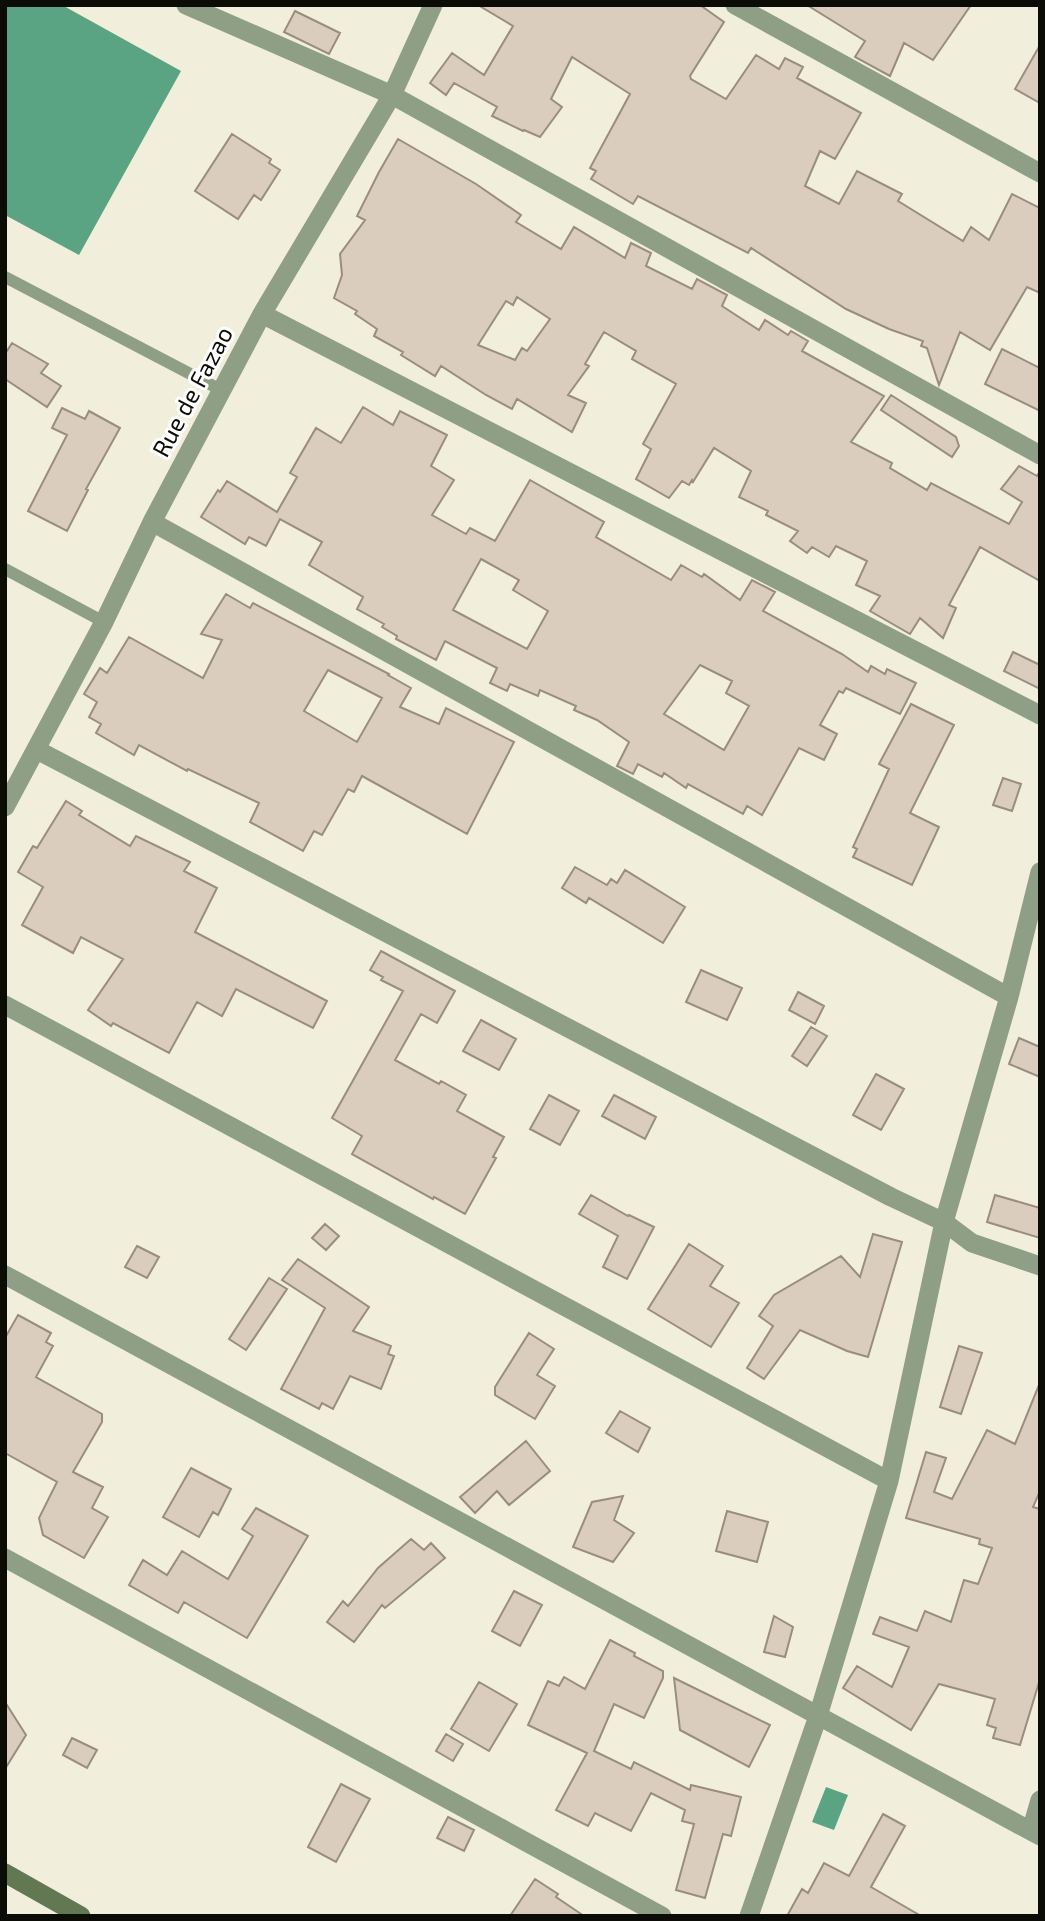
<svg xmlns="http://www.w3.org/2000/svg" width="1045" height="1921" font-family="'Exo 2',sans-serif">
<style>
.water{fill:#5aa483}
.building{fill:#dacdbe;stroke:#998d7f;stroke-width:2;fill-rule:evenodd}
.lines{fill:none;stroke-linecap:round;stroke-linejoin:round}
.service{stroke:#8f9f85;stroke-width:12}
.minor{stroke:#8f9f85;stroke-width:19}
.secondary{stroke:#627853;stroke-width:19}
.labels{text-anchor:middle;stroke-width:6;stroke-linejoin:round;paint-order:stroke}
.street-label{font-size:24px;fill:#0c0c06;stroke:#fff}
</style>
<rect width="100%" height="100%" fill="#f1efdc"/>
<path class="water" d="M5,5h57l119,66 -102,184 -74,-40z
M826,1787l22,8 -14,35 -22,-8z"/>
<path class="building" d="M478,5h222l24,17 -34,54 1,3 35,20 30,-44 23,14 6,-11 18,9 -6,11 64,35 -26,46 -15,-8 -15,35 34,18 18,-33 45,23 -4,7 65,40 8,-14 18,13 23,-46 28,14v85l-13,-6 -37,63 -30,-18 -21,53 -12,-37 -6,-2 2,-5 -34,-12 -43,-20 -95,-61 -3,5 -110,-57 -5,8 -42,-25 5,-8 -6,-3 40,-74 -58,-37 -21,42 11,8 -22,30 -16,-7 -1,1 -31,-15 5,-9 -43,-24 -8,12 -16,-12 22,-30 32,22 29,-49z
M807,5h164l-38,55 -29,-17 -14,33 -35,-19 10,-16z
M295,11l45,22 -11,21 -45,-22z
M1040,45v58l-25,-14z
M232,134l39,25 -2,4 11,7 -19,30 -7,-5 -16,24 -43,-28z
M398,139l78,45 45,31 -5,7 45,27 13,-22 51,31 6,-15 20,10 -5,13 46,23 5,-10 30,16 -5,11 37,24 6,-10 23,15 3,-4 17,10 -6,10 82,45 -33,46 41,21 -2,5 37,22 4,-7 78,41 13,-22 -21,-13 18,-23 18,10 3,-5v110l-60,-34 -31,58 7,3 -13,30 -23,-20 -10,16 -40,-23 10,-15 -24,-11 11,-24 -31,-15 -7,11 -17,-10 -5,6 -17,-12 8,-10 -32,-16 2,-4 -29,-14 12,-26 -37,-23 -21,34 -1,-2 -3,5 -7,-4 -13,17 -33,-19 15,-30 -8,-5 33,-60 -44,-25 4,-8 -32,-19 -19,32 4,2 -21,29 18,8 -14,29 -55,-33 -5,10 -26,-14 -45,-29 -6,10 -34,-21 2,-3 -29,-16 3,-7 -22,-15 2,-3 -23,-13 8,-23 -2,-21 25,-34 -8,-4 22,-44zM517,297l33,22 -23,32 -5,-3 -7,12 -37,-15 28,-44 7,4z
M12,343l36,21 -7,9 20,13 -14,21 -42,-28v-25z
M1002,349l38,19v43l-55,-27z
M891,395l65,42 3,9 -7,11 -71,-47z
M363,407l30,18 7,-14 47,24 -16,31 23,14 -22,35 34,19 4,-6 25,13 35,-61 74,42 -8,15 75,43 10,-15 21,12 2,-3 36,26 12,-20 23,12 -12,19 79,43 26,18 3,-6 14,8 2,-5 29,14 -16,31 -54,-26 -3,5 -4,-2 -19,34 17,9 -13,26 -25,-12 -37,67 -15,-9 -4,8 -55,-30 -2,4 -22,-15 -2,4 -24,-13 -5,10 -16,-8 12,-24 -32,-22 -23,-10 2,-4 -36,-16 -2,6 -28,-12 -3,7 -17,-8 7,-15 -52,-27 -9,19 -40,-21 1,-3 -15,-9 2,-3 -27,-15 6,-12 -54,-32 13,-23 -42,-23 -14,27 -17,-9 -4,7 -44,-27 17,-27 2,2 7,-11 50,31 20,-35 -7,-4 26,-45 25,15zM481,559l38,21 -6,10 35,21 -21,38 -74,-39zM700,665l32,16 -6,12 23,13 -25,44 -60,-36z
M62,408l23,11 4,-8 31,17 -34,61 2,1 -21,41 -39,-20 39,-76 -15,-7z
M226,594l24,14 3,-5 136,71 -1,1 23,13 -11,19 39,17 7,-16 68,34 -47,92 -105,-58 -8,16 -6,-3 -26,46 -8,-4 -11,20 -53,-29 9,-19 -71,-34 -1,2 -48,-26 -5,10 -38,-22 5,-9 -12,-7 8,-15 -13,-8 16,-26 7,5 22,-36 74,41 19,-38 -21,-6zM328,670l54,28 -25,44 -53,-31z
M1013,652l27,13v24l-36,-18z
M911,704l43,21 -44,88 29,14 -27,58 -59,-28 4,-8 -4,-2 36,-78 -10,-5z
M1003,778l18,6 -9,27 -19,-6z
M66,801l16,10 -3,4 51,31 6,-10 54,26 -6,9 33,17 -22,44 132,69 -14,27 -77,-39 -14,27 -25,-14 -28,51 -56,-30 -2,3 -23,-16 35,-51 -42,-22 -8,16 -51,-28 21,-38 -25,-15 15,-26 4,2z
M575,867l32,18 4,-6 6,4 8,-13 60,37 -22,36 -74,-45 -3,5 -24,-15z
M381,951l74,40 -18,32 -16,-9 -26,46 44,24 2,-3 25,14 -9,16 47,26 -11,20 3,1 -31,56 -31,-17 -1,2 -81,-45 10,-18 -30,-18 71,-127 -22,-11 2,-3 -13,-7z
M701,970l41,18 -15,32 -41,-18z
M798,992l26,14 -9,18 -26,-14z
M481,1020l35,19 -17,31 -36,-19z
M811,1027l16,9 -20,30 -15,-10z
M1019,1038l21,9v30l-31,-13z
M876,1074l28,15 -23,41 -28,-15z
M549,1095l30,16 -19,34 -30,-16z
M614,1095l42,22 -11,22 -43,-23z
M591,1195l37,21 1,-1 25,12 -27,52 -24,-12 15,-31 -39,-22z
M995,1195l45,13v30l-53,-16z
M325,1224l14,12 -13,14 -14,-12z
M873,1234l29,8 -34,115 -21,-6 -47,-21 -36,49 -17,-11 26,-42 -14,-10 15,-21 67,-39 19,21z
M689,1244l34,22 -13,20 29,17 -28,44 -63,-38z
M137,1246l22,11 -12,21 -22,-11z
M298,1259l71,48 -16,24 38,15 -3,8 6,2 -13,33 -31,-13 -17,33 -11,-6 -3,6 -38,-20 44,-81 -43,-28z
M269,1278l18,11 -41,61 -17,-11z
M18,1315l33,18 -5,9 7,4 -17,31 66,37v8l-29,50 30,15 -11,21 16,9 -24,41 -41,-23 -4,-17 18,-36 -52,-29v-115z
M529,1333l25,16 -17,26 18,11 -20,33 -40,-24v-8z
M959,1346l23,7 -21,61 -21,-7z
M1039,1385l1,106 -7,16 7,2v170l-20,66 -27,-7 3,-10 -9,-3 8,-26 -56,-15 -28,46 -68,-42 14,-22 35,21 17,-40 -36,-13 7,-17 37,14 8,-20 26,11 13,-42 14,4 14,-36 -13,-4 1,-5 -74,-21 20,-66 20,6 -12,34 18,7 35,-69 28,14z
M620,1411l30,17 -12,24 -32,-19z
M526,1441l24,30 -41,34 -12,-14 -22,22 -15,-16z
M191,1468l40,21 -13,26 -5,-3 -14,25 -36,-20z
M623,1496l-9,24 20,13 -21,29 -40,-15 19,-45z
M256,1508l52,28 -61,102 -63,-36 -6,11 -49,-28 14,-25 24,15 15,-24 46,28 25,-43 -11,-7z
M727,1511l41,11 -11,40 -41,-11z
M411,1539l13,11 7,-7 14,15 -60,50 -3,-3 -28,37 -27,-20 16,-21 5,5 30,-38z
M514,1591l28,14 -22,41 -28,-15z
M774,1616l19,11 -8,30 -21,-5z
M610,1640l25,13 -1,3 29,15v7l-19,40 -30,-14 -20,47 37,18 3,-7 56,28 1,-5 50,12 -10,39 -8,-2 -18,64 -29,-8 18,-66 -12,-3 3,-11 -34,-17 -20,38 -36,-18 -7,13 -32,-16 31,-57 -59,-28 20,-44 11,5 5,-9 21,12z
M674,1678l96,47 -21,42 -69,-37z
M479,1682l38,22 -28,47 -38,-22z
M5,1702l21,33 -21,34z
M446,1734l17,10 -10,17 -17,-10z
M72,1738l25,12 -10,18 -24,-13z
M341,1784l29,15 -34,63 -28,-15z
M883,1814l22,12 -34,61 50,29h-134l15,-27 6,4 16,-30 25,13z
M448,1817l26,13 -10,21 -27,-13z
M535,1879l23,15 -2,3 28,19h-74z"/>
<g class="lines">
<path class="service" d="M5,277l218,114
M5,569l99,53"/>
<path class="minor" d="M186,5l206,90 648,360
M735,5l305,168
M262,314l778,401
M152,522l857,475
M37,750l854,447 53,25 28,21 68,23
M5,807l99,-185 48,-100 110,-208 130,-219 41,-90
M5,1005l884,476
M5,1275l1035,561
M5,1558l657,358
M1031,1831l9,-31
M749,1916l69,-200 71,-235 55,-259 65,-225 31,-125"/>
<path class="secondary" d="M5,1873l76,43"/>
</g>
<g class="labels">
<g class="street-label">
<text transform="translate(193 392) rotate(-62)" y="8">Rue de Fazao</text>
</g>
</g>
<rect width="1045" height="1921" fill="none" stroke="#0c0c06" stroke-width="14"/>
</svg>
